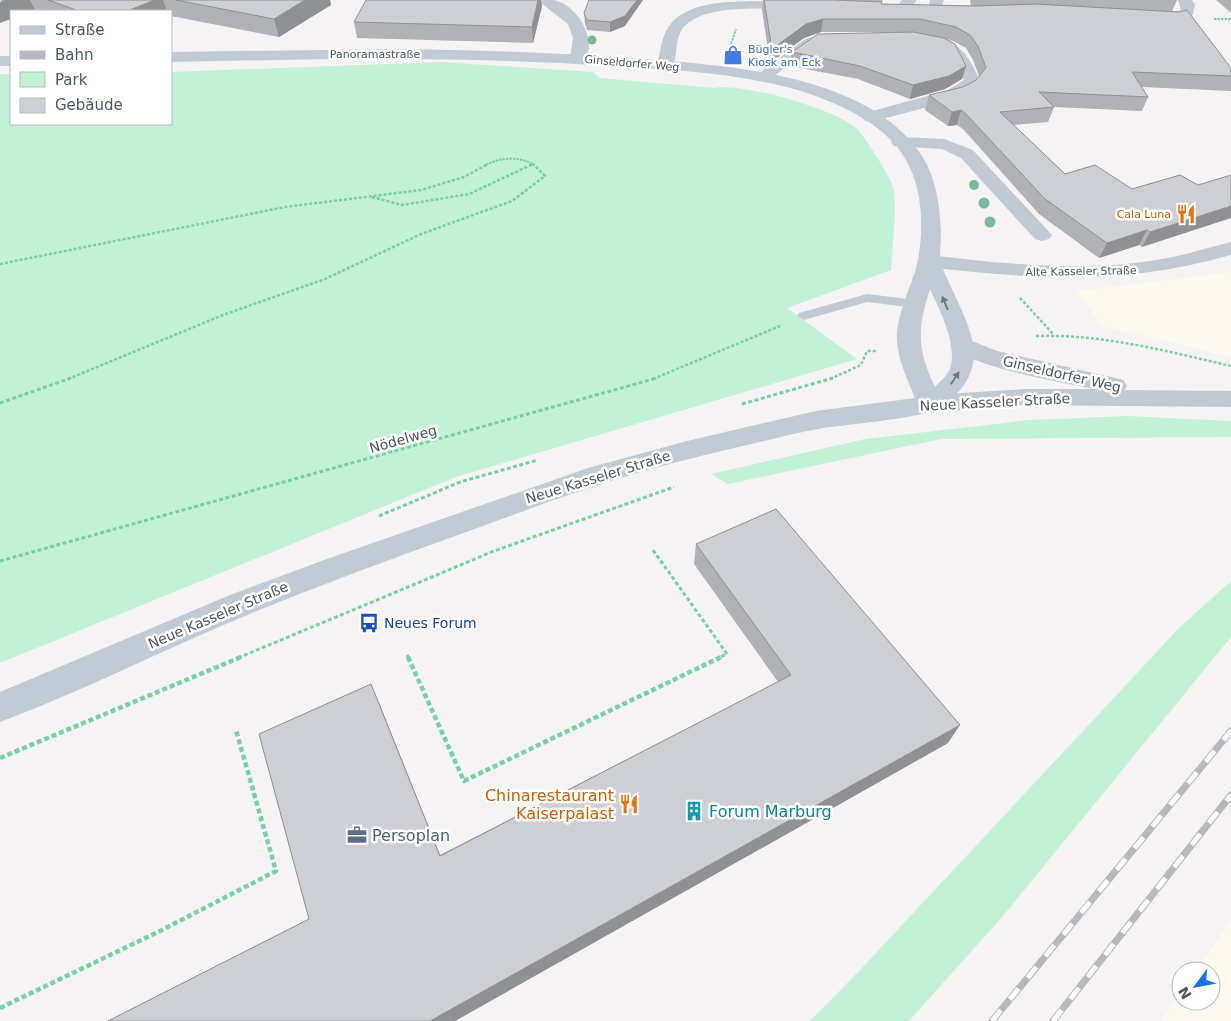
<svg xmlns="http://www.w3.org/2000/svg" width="1231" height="1021" font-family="'DejaVu Sans',sans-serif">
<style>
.commercial{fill:#fdf9ef}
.green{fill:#c3f1d5}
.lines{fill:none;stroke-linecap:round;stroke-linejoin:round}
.path-far3{stroke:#7ad0a6;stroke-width:2;stroke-dasharray:2.5 1;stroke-linecap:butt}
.path-far2{stroke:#7ad0a6;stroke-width:2.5;stroke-dasharray:3 2;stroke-linecap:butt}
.path-far1{stroke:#7ad0a6;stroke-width:3;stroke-dasharray:4 2.5;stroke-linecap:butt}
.path{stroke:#7ad0a6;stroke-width:4.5;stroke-dasharray:5 3;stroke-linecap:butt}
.service{fill:#c1cad2;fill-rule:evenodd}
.minor{fill:#c1cad2;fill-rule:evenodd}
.secondary{fill:#c1cbd6;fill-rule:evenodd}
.rail-casing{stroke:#b5b8bd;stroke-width:7}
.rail{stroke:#fff;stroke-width:5;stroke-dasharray:14;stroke-linecap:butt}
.tree{fill:#7bb799}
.wall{fill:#b0b2b7}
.shaded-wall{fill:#909195}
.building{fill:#cdcfd5;stroke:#909195}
.oneway{fill:#6e7984}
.labels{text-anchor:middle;stroke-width:5;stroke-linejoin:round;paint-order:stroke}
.far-shop-label{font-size:11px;fill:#366cbe;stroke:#fff;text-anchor:start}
.far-street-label{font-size:11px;fill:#4a5661;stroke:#fff}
.far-food-label{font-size:11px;fill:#c56008;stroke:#fff;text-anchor:end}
.street-label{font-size:14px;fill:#4a5661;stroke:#fff}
.transit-label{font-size:14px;fill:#164399;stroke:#fff;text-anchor:start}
.near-food-label{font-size:16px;fill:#c56008;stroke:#fff;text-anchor:end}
.near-culture-label{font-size:16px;fill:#0d838f;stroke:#fff;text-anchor:start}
.near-service-label{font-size:16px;fill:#4e5e75;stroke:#fff;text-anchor:start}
</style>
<rect width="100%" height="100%" fill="#f5f3f3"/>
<path class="commercial" d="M1231,272v85l-129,-31 -26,-35z
M1231,920v101h-70l20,-29v9h30v-30h-15z"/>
<path class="green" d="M440,62l153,10 7,6 113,10c28,-6 123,21 144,41 9,10 35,49 37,62 3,20 -2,57 -3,79l-104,38 70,51 -401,118 -456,186v-589h11v50h160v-52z
M1127,416l104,5v16l-290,2 -213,45 -17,-10 154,-35 165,-19z
M1231,581v56l-228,279 -94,105h-99l51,-52 319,-342z"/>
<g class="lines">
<path class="path-far3" d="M1214,19h17
M730,47l6,-18
M486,165c14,-8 34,-9 48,0
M531,165l2,-1"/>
<path class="path-far2" d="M372,197l30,8 67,-11 64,-30
M0,264l285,-57 136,-17 43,-13 24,-13
M1020,298l34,37
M1036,336c67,-2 130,15 195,30
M68,379l155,-64 102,-36 96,-45 91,-33 33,-25 -12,-12
M653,379l127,-53
M830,379l31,-14 6,-14h11"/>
<path class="path-far1" d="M0,403l71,-25
M742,404l91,-26
M379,516l81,-34 78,-22
M653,550l74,104 -9,4
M0,561l657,-183
M407,655l2,3
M238,658l256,-107 180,-64"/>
<path class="path" d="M408,657l56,124 257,-124
M0,758l241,-101
M0,1008l158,-76 118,-61 -40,-141"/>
<path class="service" d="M867,294l49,6 7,4 -7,4 -49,-6 -63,18 -7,-4 2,-3z"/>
<path class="minor" d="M537,0c5,0 11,0 16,0 24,4 46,40 31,62h-12l-2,-3 3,-21 -5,-14z
M902,0h15l-10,12 -5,1 -7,-4z
M930,0h14l-5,14h-10l-2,-3z
M1178,0h14l3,4 -2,11c-12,6 -38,16 -48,3 5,-7 25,-3 36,-8z
M752,1l48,1 7,4 -7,4c-30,-1 -96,-8 -117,18 -9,11 -4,29 -12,40h-12l-2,-3c3,-11 4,-24 9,-34 15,-29 58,-29 86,-30z
M825,34l5,2 3,3 -3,3 -15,4 -47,34h-12l-2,-3 51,-38z
M925,35c33,6 42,16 55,46 -6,9 -13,13 -22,18l-87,23 -6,-1 -3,-4 3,-4 81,-22 18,-11c-11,-27 -17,-30 -44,-37l-3,-3 3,-3z
M900,137l44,2 29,11 79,85 -3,4 -7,2 -7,-2 -74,-81 -19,-9 -48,-3 -3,-4 3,-4z
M1231,242v13c-105,30 -195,25 -302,12l-7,-2 -3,-4 3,-4 7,-2c75,9 153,17 228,5 25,-4 49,-12 74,-18z
M962,337l35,14 127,29 3,6 -2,4 106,1v16l-207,-2 -94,8 -9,-3 -3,-6 3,-6 9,-3 94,-6h70c-30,-7 -129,-22 -144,-45l4,-5z"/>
<path class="secondary" d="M395,49c77,1 153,3 229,9 91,6 240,13 296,95 16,23 20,52 21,79 0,22 -4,23 5,44 22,50 51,89 -3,130 -17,13 -99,18 -125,23 -24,4 -48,11 -71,16 -48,11 -96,23 -142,38 -50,15 -98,35 -147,52 -69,25 -138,50 -206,78 -84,34 -166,77 -252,109v-30l230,-97 94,-35 264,-92 99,-27 129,-30 99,-13c-8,-20 -19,-41 -18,-63 1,-22 11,-42 18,-63 9,-32 9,-74 -5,-104 -17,-41 -69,-64 -109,-77 -61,-18 -127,-21 -190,-25 -147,-10 -293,-7 -440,-4v-10zM930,289c10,22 28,56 20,80 -3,7 -10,12 -15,18 -18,-38 -18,-58 -5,-98z
M0,56h11v10h-11z"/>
<defs>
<path id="rail" d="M992,1021l239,-290
M1053,1021l178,-226"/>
</defs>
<use href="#rail" class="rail-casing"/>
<use href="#rail" class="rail"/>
</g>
<g class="tree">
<circle cx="592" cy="40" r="4.5"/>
<circle cx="974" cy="185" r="5"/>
<circle cx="984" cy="203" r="5.5"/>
<circle cx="990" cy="222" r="5.5"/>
</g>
<path class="wall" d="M0,0h330l1,5 -52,32 -108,-21v-5h-134l-2,-1 -3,1h-21z
M366,0h175l1,6 -9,37 -176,-5 -3,-16z
M763,0h120l-2,4 95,2h-5l-1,-6h207l-5,11 59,57v23l-89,-4 6,10 -6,14 -88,-4 -6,15 -35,3 52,49 67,15 66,-4 -56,62 -3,-2 -40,13 -60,-44 -76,-85 -6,-4 -9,1 -23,-16 4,-15 34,-8 13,-7 3,-4 -6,-16 -7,-12 -13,-7 -7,-2 20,27 -4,13 -17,10 -35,10 -52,-20 -68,-13 2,-14 103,-20h-74l-17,6 -34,25 -8,-53z
M1216,0h15v13z
M584,13l41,13 -15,6 -23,-2 -2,-7z
M696,544l252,199 -493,278h-347l201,-102 70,-216 61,152 338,-173 -84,-118z"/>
<path class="shaded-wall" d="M5,0h25l5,10 -3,1h-21v8l-11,4v-21z
M155,0h8l4,11h-40z
M305,0h25l1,5 -52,32 -5,-18z
M538,0h3l1,6 -9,37 -1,-16z
M637,0h6l-18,26 -15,6v-10z
M823,19l-2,13 -17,6 -34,25 2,-14 34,-25z
M966,66l-4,13 -17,10 -35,10 3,-14z
M961,110l-4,15 -9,1 4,-14z
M1231,206v12l-89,29 8,-15z
M1147,230l-8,15 -40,13 8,-15z
M371,684l8,19 67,167 -6,-14z
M960,725l-12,18 -493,278h-25z"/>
<path class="building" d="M48,0h107l-28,11h-48z
M176,0h129l-31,19z
M366,0h172l-6,27 -178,-5z
M589,0h48l-12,16 -15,6 -23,-2 -3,-7z
M764,0h70l48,2 -1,2 95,2 60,-2 143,8 8,-2 44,58v8l-99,-4 16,25 -109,-5 15,15 -54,5 65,62 30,-9 37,24 48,-14 18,10 33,-10v31l-81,26 -3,-2 -40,13 -62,-44 -78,-84 -6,-5 -9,2 -23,-17 34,-8 13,-7 10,-12 -8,-22 -8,-11 -14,-8 -36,-8h-97l-17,5 -34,25z
M913,32l31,6 11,6 11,22 -17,10 -36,9 -53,-19 -68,-14 26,-18z
M776,509l184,216 -530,296h-322l201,-102 -50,-185 112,-50 69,172 351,-181 -95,-131z"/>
<defs><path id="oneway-solid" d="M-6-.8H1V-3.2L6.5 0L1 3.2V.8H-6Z" transform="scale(1.25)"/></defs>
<g class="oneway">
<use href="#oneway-solid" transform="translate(945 303) rotate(-112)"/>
<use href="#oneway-solid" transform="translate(955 378) rotate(-57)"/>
</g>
<defs>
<symbol id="shop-bare" viewBox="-9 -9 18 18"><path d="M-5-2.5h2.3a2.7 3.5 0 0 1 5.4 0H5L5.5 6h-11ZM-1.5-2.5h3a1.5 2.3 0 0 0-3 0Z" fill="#3f7fe0" stroke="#fff" stroke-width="2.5" paint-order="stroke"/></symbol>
<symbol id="restaurant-bare" viewBox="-9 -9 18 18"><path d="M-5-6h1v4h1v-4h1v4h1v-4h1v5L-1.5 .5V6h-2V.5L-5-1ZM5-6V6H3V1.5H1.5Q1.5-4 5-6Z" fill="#e8710a" stroke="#fff" stroke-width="2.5" paint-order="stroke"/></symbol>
<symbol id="bus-bare" viewBox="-9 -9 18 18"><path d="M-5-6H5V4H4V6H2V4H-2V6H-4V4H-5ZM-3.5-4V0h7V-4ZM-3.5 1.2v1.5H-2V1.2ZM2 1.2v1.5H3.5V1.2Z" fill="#1a4fb4" stroke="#fff" stroke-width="2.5" paint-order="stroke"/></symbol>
<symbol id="building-bare" viewBox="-9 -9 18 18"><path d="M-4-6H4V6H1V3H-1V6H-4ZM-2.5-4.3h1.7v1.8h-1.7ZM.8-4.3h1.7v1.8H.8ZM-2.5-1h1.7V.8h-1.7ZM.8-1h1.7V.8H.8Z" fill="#0f9aa8" stroke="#fff" stroke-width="2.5" paint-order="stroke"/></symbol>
<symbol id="office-bare" viewBox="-9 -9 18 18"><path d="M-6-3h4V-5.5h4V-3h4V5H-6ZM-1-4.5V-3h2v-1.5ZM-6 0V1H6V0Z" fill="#5c6f8a" stroke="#fff" stroke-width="2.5" paint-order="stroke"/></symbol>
</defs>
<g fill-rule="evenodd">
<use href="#shop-bare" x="719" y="41" width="28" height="28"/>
<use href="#restaurant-bare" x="1172" y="200" width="28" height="28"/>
<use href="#bus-bare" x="355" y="609" width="28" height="28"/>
<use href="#restaurant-bare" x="615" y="790" width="28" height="28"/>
<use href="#building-bare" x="680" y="797" width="28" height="28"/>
<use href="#office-bare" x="343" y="821" width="28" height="28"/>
</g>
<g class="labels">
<g class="far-shop-label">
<text x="748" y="53">Bügler's<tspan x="748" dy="13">Kiosk am Eck</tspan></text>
</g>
<g class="far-street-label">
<text x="375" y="58">Panoramastraße</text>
<text transform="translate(632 63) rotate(5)" y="4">Ginseldorfer Weg</text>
<text transform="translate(1081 271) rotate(-1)" y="4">Alte Kasseler Straße</text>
</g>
<g class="far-food-label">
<text x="1171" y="218">Cala Luna</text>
</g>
<g class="street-label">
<text transform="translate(1062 374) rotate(13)" y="5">Ginseldorfer Weg</text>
<text transform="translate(995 402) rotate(-3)" y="5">Neue Kasseler Straße</text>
<text transform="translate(403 439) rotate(-16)" y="5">Nödelweg</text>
<text transform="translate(598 477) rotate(-17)" y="5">Neue Kasseler Straße</text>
<text transform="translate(218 615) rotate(-23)" y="5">Neue Kasseler Straße</text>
</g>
<g class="transit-label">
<text x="384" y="628">Neues Forum</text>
</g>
<g class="near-food-label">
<text x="614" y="801">Chinarestaurant<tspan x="614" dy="18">Kaiserpalast</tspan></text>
</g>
<g class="near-culture-label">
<text x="709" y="817">Forum Marburg</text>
</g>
<g class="near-service-label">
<text x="372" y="841">Persoplan</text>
</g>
</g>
<rect x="10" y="10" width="162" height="115" fill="#ffffff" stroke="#b7bbc0"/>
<rect x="20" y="26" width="25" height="8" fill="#c1cbd6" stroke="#b7bbc0"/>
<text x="55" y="35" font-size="15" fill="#4a5661">Straße</text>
<rect x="20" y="51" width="25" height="8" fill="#b5b8bd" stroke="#b7bbc0"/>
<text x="55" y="60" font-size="15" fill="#4a5661">Bahn</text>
<rect x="20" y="72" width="25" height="15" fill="#c3f1d5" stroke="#b7bbc0"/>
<text x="55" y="85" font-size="15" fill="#4a5661">Park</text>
<rect x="20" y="98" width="25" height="15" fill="#cdcfd5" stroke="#b7bbc0"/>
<text x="55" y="110" font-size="15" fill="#4a5661">Gebäude</text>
<g transform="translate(1196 986) rotate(238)"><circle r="24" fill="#ffffff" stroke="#b7bbc0"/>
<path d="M0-4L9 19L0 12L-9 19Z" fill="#1a73e8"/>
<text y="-8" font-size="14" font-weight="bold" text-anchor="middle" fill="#4a5661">N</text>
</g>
</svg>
